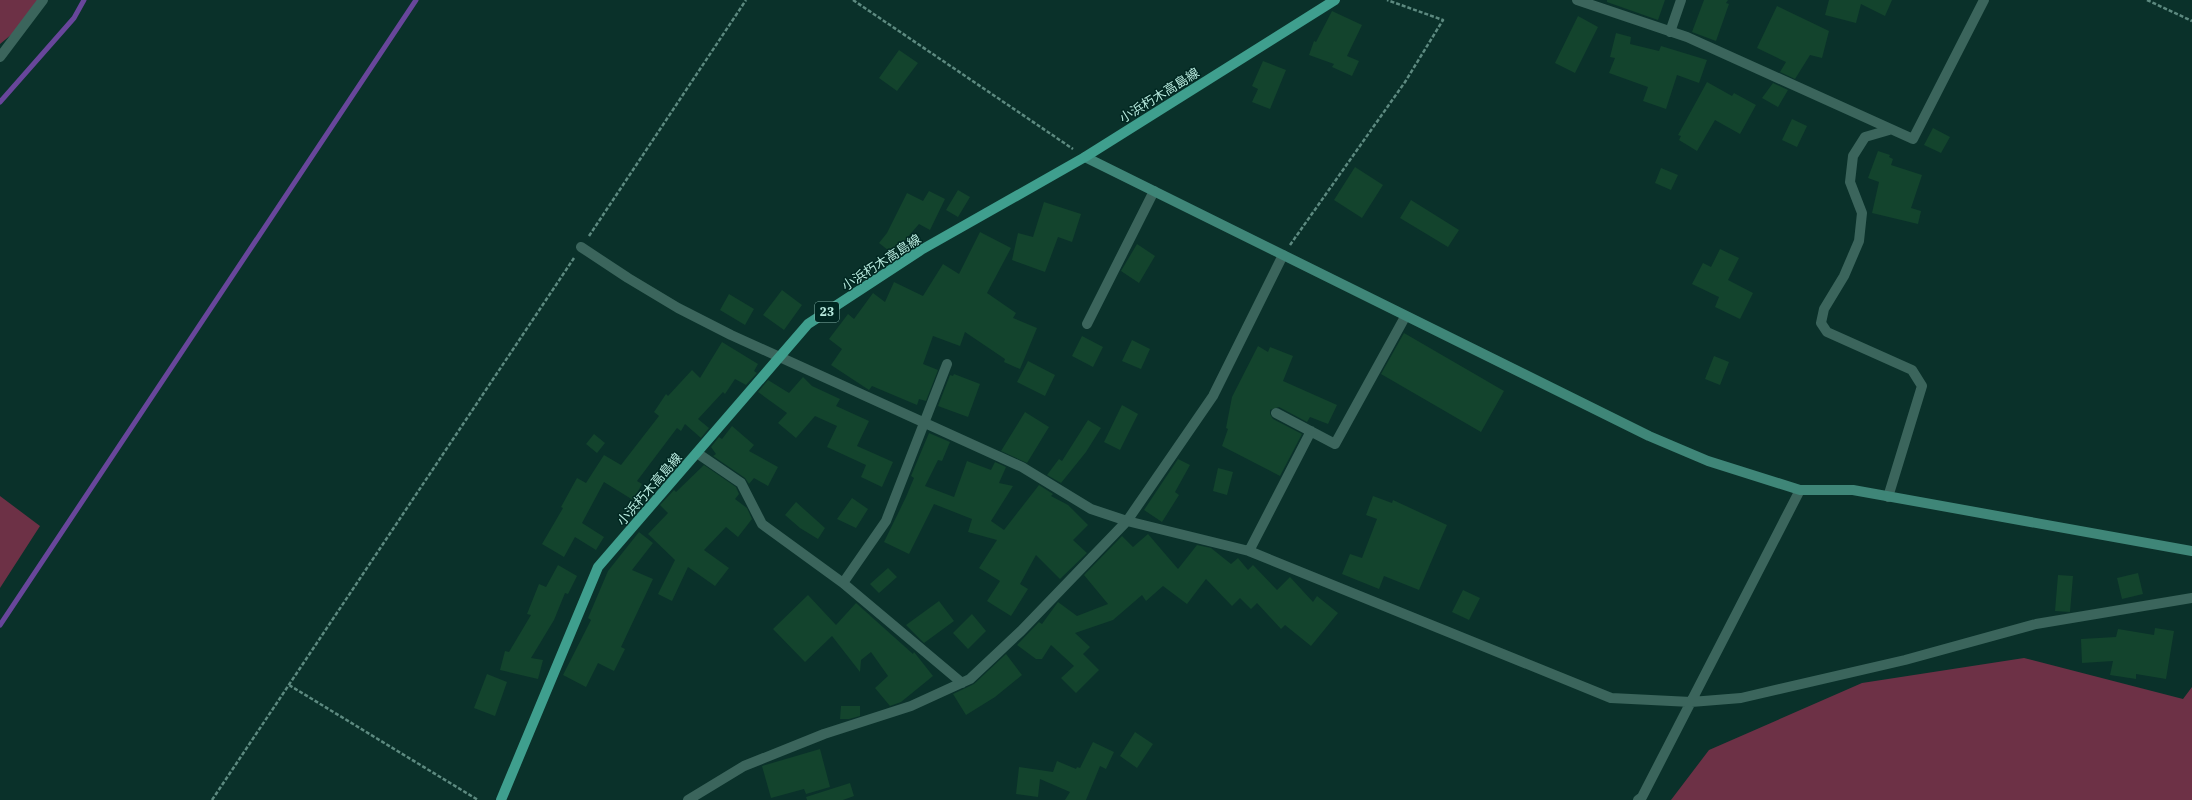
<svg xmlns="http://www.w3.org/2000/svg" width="2192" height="800" font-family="'IBM Plex Serif','Noto Sans JP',serif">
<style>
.green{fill:#6d3146}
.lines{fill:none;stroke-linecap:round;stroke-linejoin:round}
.stream{stroke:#68469b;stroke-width:5}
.building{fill:#13442d}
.path{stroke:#5d8a80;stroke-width:2.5;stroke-dasharray:4 2;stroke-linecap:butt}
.minor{stroke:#3b655c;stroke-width:10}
.secondary{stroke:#3f8678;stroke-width:10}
.primary{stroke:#3f9f8e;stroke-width:10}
.labels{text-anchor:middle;stroke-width:3;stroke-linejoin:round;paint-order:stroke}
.shield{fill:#002721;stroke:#81b0a6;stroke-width:1}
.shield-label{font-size:12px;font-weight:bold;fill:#b8ebdf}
.street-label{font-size:13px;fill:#b8ebdf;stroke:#002721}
</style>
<rect width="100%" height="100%" fill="#0a312a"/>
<path class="green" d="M0,0h40l-17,25 -23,19z
M0,496l40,30 -40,62z
M2024,658l159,41 9,-12v113h-521l38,-50 153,-67z"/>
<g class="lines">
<path class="stream" d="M0,102l74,-84 10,-18
M0,625l416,-625"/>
</g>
<path class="building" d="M1607,0h58l-7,20 -51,-18z
M1704,0h24l-2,3 3,1 -13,37 -24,-9z
M1829,0h63l-7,16 -24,-12 -5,19 -31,-8z
M1777,6l52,25 -7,27 -12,-3 -15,24 -15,-7 6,-10 -29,-14z
M1332,11l30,14 -15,31 12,5 -7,15 -20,-9 2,-3 -25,-9 5,-14 2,1z
M1578,16l20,11 -23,46 -20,-10z
M1616,33l15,4 -1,7 29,7 2,-5 46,14 -8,23 -22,-8 -11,34 -23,-8 5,-14 -39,-14 6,-15 -5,-1z
M899,50l19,13 -21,28 -18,-13z
M1263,61l23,9 -16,39 -18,-7 6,-13 -6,-3z
M1707,82l25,14 2,-3 22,12 -16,29 -25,-14 -18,31 -18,-11 2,-4 -3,-1z
M1773,83l15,7 -10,17 -16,-9z
M1792,119l15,7 -10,21 -15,-7z
M1933,128l17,9 -9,16 -17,-8z
M1878,151l12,4 -1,2 4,2 -2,6 31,10 -11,33 10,3 -3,13 -46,-11 7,-31 -11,-4z
M1355,167l28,18 -21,33 -28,-18z
M1661,168l17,7 -7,15 -16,-7z
M958,190l12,7 -12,20 -12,-7z
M929,191l16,8 -15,31 -11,-6 -26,30 -14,-11 8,-10 20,-40 16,8z
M1411,200l48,30 -11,17 -48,-29z
M1044,202l37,12 -9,28 -14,-5 -13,35 -33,-12 6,-27 15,4z
M980,232l31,16 -24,45 29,20 -3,5 24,10 -17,41 -16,-7 1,-3 -40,-27 -5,14 -27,-10 -10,28 15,6 -12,31 -7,-2 -2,6 -45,-19 -3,4 -38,-25 11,-16 -13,-10 19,-25 6,5 19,-26 12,9 9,-20 29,14 20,-32 16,10z
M1137,244l18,12 -16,27 -18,-12z
M1720,249l19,9 -11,22 25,13 -13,26 -25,-12 4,-10 -27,-13 11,-21 8,4z
M782,290l20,15 -18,25 -21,-15z
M729,294l25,15 -9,16 -25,-15z
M1404,333l100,58 -23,41 -100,-58z
M1082,336l21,11 -10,20 -21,-11z
M1132,340l18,9 -9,20 -19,-8z
M722,342l36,22 -4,7 3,2 -11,12 -11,-6 -10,15 -2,-2 -25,27 11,9 -8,10 -16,-14 -4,7 -4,-3 -40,53 5,3 -9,16 -29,-18 -22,41 22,14 -8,13 -21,-13 -11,20 -22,-13 21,-36 -2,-1 16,-29 9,5 18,-28 17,10 38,-49 -5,-4 12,-18 2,2 24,-26 8,8z
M1258,346l10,6 2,-5 23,9 -10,25 54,24 -9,19 -18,-7 -3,5 -28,-15 -9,3v4l3,5 29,15 -22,42 -58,-30 6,-17 -2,-1 6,-31z
M1714,356l15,6 -9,23 -15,-6z
M1028,361l27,14 -10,21 -28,-14z
M954,374l26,10 -12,33 -30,-11 12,-31 3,1z
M803,377l9,9 28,13 -4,7 33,15 -12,25 36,16 -11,25 -21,-10 5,-12 -39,-18 10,-21 -22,-10 -19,22 -18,-15 9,-10 -29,-21 10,-12 21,13z
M1122,405l16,9 -18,36 -16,-8z
M1025,412l24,15 -22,36 -26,-12z
M1088,420l13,8 -15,24 -25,31 -14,-8 12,-16 3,2z
M732,426l22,19 -5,6 29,16 -10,19 -14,-8 -5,6 -4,-6 -32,-22 3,-2 -5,-7 8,-10 3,2z
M929,433l21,9 -8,19 -4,-1 -13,26 29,11 13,-36 24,9 4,-8 11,5 -7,16 14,3 -22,35 13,9 35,-45 14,9 -2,2 17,9 20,20 -15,15 14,13 -27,26 -24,-24 -16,29 8,5 -17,27 -24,-15 13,-20 -21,-13 18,-28 -29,-8 4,-13 -38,-15 -25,50 -25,-12 22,-45 8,-19 -3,-2z
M594,434l11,9 -8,10 -11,-9z
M1178,459l12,6 -15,27 4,3 -17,27 -18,-12z
M704,465l32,22 3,7 -4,5 12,9 5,11 -14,18 -12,-10 -22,23 25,18 -14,18 -27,-19 -16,34 -14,-7 17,-34 -27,-26 20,-21 -8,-8 14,-15 2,2z
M1218,468l15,4 -6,23 -14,-4z
M1373,496l19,7 1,-3 54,25 -28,65 -35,-14 -5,13 -37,-15 8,-20 12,4 15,-39 -11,-4z
M852,498l16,11 -12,19 -19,-9z
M796,502l29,26 -7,11 -18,-11 -15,-13z
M639,532l14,11 -21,27 21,9 -32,68 4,2 -11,22 -16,-8 -12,24 -23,-12 28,-55 -3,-2 20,-47z
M1148,534l30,35 19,-24 14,3 20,16 7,-6 10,12 5,-5 24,25 13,-13 23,25 4,-6 21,17 -27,33 -26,-21 -4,4 -24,-26 -6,6 -11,-11 -8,8 -26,-27 -19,25 -24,-18 -17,15 -4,-6 -29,25 -38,13 15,14 -7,7 16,16 -23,23 -15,-15 13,-12 -23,-21 -9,14h-6l-19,-14 22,-23 3,2 16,-22 19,14 31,-12 -24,-29 38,-39 11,11z
M558,565l19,11 -9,18 -3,-1 -11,27 -23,38 12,2 -5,19 -38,-9 5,-19 4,1 22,-37 -4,-1 12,-30 7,3z
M888,568l9,9 -18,16 -9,-9z
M2138,573l5,21 -21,5 -5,-21z
M2058,575l15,1 -3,36 -15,-1z
M1463,590l17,8 -11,22 -17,-8z
M808,595l28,30 20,-22 57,51 1,-2 19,24 -32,26 -11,4 -15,-18 13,-12 -17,-24 -10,8 -1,12 -28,-36 -27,26 -32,-33z
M939,601l15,20 -30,22 -18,-18z
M972,614l14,17 -18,18 -15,-16z
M2155,628l19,3 -8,48 -30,-5v5l-26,-4 3,-14 -31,2 -1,-24 35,-2 2,-8 36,6z
M1006,654l16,21 -27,22 -29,18 -13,-21 21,-10z
M487,674l20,8 -12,34 -21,-8z
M841,706h19v10l-11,3h-9z
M1135,732l18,12 -16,24 -17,-12z
M1093,742l21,10 -8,17 -6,-3 -14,34h-21l5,-8 -30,-13 -2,18 -22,-3 3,-27 34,5 4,-11 19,8 1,-2 3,1z
M820,749l10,38 -24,7 -2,-5 -33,9 -9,-32z
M850,783l4,13 -11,4h-36l-1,-3z"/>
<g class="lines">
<path class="path" d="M853,0l220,149
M2147,0l45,21
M589,236l157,-236
M1290,245l115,-163 38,-62 -56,-20
M289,685l189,115
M212,800l362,-542"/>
<path class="minor" d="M1577,0l110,37 226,102 71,-139
M1670,32l11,-32
M0,57l43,-57
M581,247l47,31 50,30 53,27 291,132 69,42 36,12 122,30 362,147 80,4 50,-4 164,-38 131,-36 156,-26
M1087,324l67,-133
M1276,413l59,31 70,-127
M697,453l44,30 21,41 81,59 119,100
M1888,497l34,-111 -10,-16 -85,-38 -6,-9 3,-14 20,-33 15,-35 3,-28 -12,-31 3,-26 12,-19 24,-7
M1249,551l62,-120
M843,583l43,-62 61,-157
M688,800l56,-34 80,-32 87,-28 59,-27 51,-48 106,-110 86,-125 70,-141
M1638,800l4,-3 158,-307"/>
<path class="secondary" d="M1085,157l564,279 59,25 92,29h53l339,61"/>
<path class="primary" d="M501,800l97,-233 210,-243 113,-74 164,-93 250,-157"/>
</g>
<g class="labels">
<rect class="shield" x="815" y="302" width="24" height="20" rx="3"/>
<g class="shield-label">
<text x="827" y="316">23</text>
</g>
<g class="street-label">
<text transform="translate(1159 95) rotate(-32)" y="5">小浜朽木高島線</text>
<text transform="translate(881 262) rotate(-33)" y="5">小浜朽木高島線</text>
<text transform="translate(649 489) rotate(-49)" y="5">小浜朽木高島線</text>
</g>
</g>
</svg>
